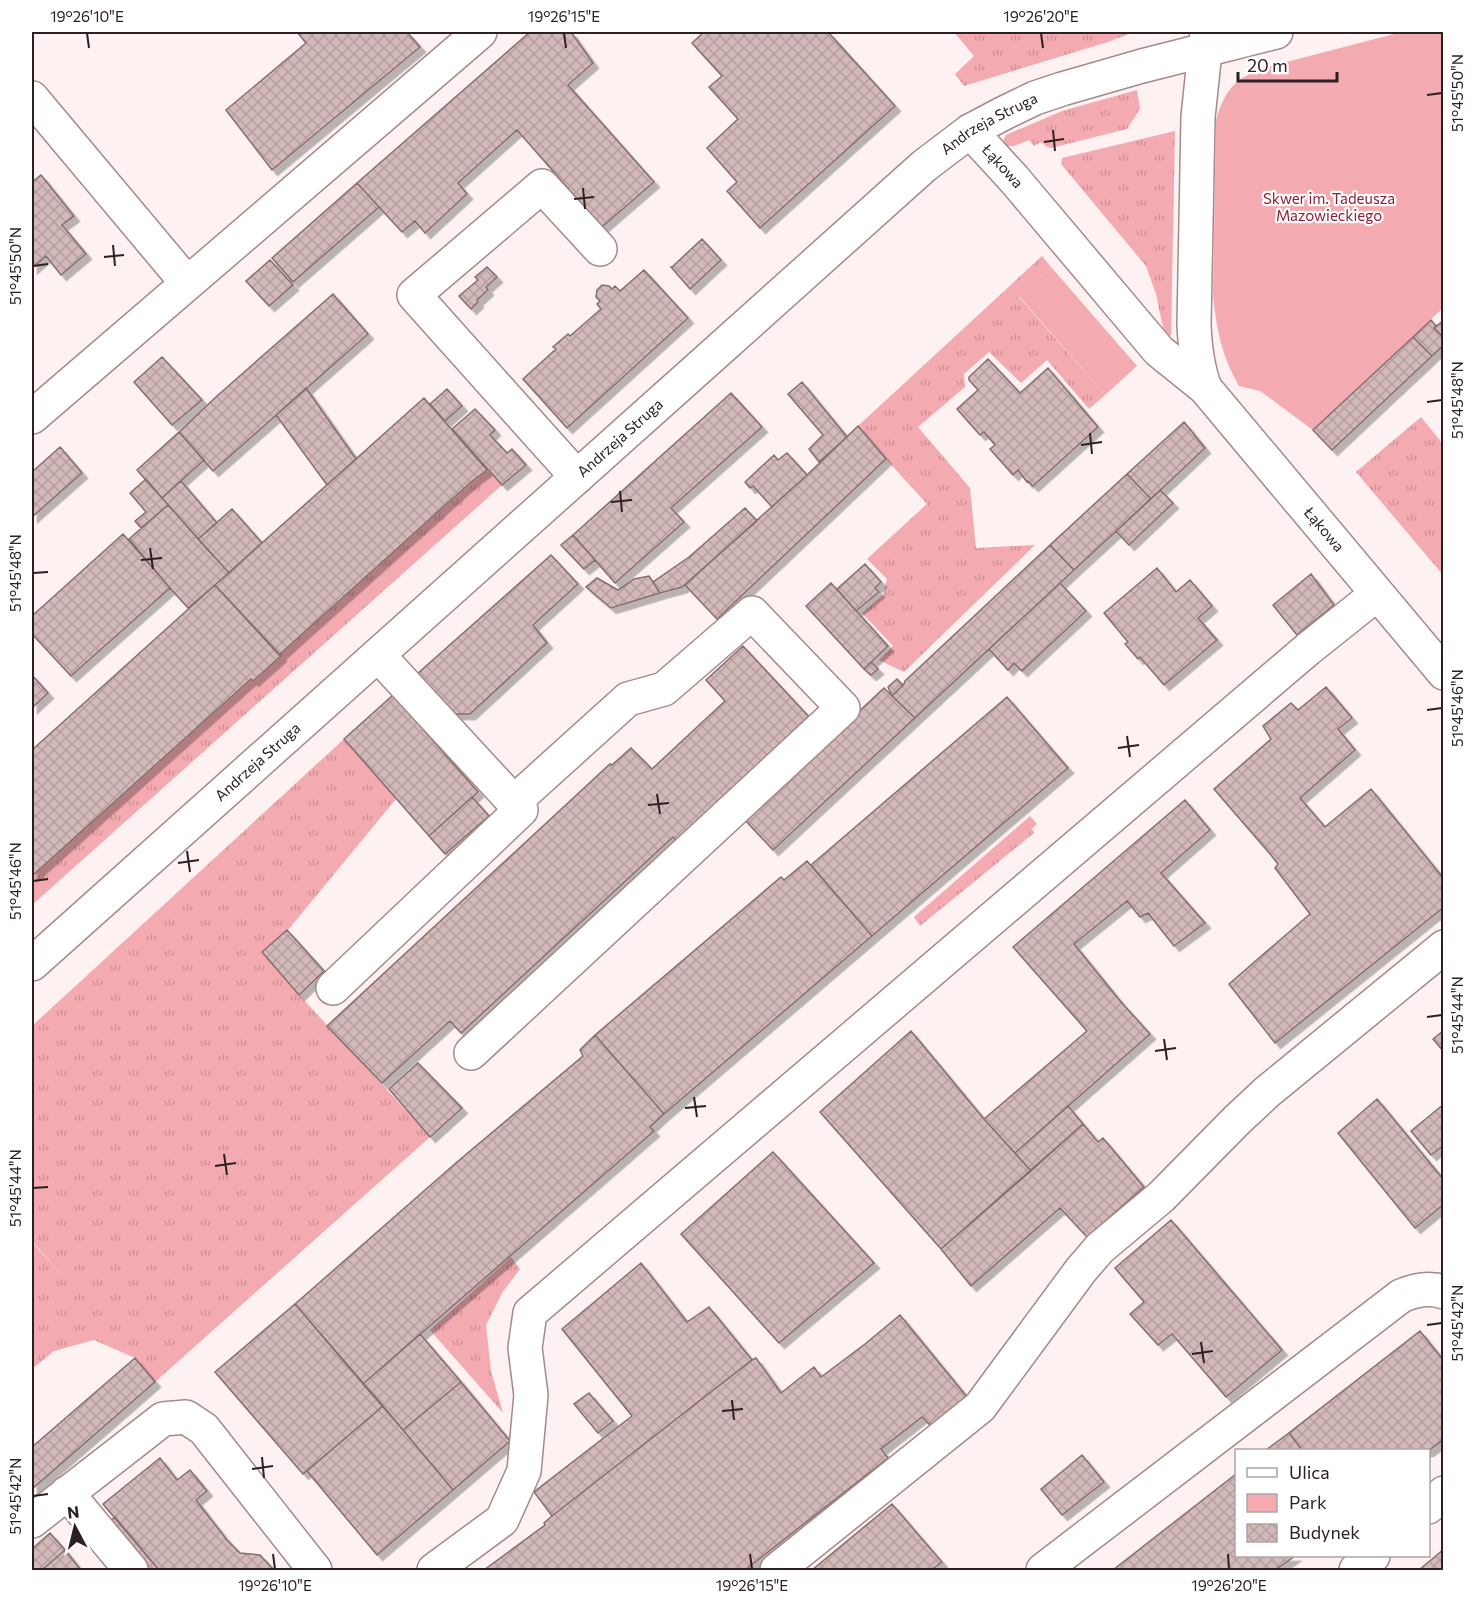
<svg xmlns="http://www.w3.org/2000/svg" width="1475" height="1602" font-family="Commissioner,sans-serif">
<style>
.grass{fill:url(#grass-tufts)}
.green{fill:#f3aab0}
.building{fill:url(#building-cross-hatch);stroke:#866e6f;stroke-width:1.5;filter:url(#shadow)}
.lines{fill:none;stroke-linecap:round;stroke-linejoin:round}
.minor-casing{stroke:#a48a8c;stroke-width:36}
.minor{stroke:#fff;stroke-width:33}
.ticks{fill:none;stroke:#2b2122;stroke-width:2}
.labels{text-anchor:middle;stroke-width:4.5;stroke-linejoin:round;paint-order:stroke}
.street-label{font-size:15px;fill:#2b2122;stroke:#fff}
.park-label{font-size:15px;fill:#8b1f36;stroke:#fff}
.neatline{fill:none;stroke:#2b2122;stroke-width:2}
.ticks-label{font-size:15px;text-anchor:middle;fill:#2b2122}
</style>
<defs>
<pattern id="grass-tufts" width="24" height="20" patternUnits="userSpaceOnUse" patternTransform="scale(1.5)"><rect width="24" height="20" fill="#f3aab0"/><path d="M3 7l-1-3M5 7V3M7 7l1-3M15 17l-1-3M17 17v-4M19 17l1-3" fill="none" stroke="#d09297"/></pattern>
<pattern id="building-cross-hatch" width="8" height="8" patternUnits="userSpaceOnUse" patternTransform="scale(1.5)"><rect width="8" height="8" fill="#d3b8b9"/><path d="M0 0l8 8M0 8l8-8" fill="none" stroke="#b59e9f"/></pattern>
<filter id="shadow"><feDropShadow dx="5.5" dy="5.5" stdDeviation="0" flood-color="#0004"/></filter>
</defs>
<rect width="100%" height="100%" fill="#fdf1f2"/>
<path class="grass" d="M954,32h180l-26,10 -144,44 -9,-12 19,-18z
M1137,90l3,19 -13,20 -76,19 -4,-1 -6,-5 -7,4 -5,-6 -15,6h-7c-4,-4 -4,-6 -1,-11l56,-24z
M1175,131l-4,204 -6,2 -9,-43 -10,-28 -85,-102 1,-6z
M1042,256l9,11 -32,30 86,98 -16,14 -42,-49 -26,23 -32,-31 -25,22 1,13 -47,40 52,61 6,60 59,-3 -131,127 -25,-12 14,-14 -31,-33 21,-18 4,-16 -20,-20 60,-55 -41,-45 -28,-33z
M1421,417l22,27v131l-87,-103z
M487,470l15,15 -470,420v-29l439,-394z
M344,739l52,60 -108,131 -26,22c54,64 113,123 168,185l-275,245 -20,-24 -41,-18 -40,11 -22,18v-127l32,35 -32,-36v-215z
M1030,816l7,8 -5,5 2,4 -114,93 -6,-9z
M511,1257l9,12 -18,24 -16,32 5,46 12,42 -73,-83z"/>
<path class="green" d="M1402,32h41v276l-130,122 -53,-39 -21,-5c-17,-28 -23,-59 -26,-91l3,-175c10,-32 19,-42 51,-53z
M1051,267l86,99 -32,29 -86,-99z"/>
<path class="building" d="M297,32h110l13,15 -148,123 -46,-60 80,-67z
M530,32h41l22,31 -25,22 86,97 -52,45 -85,-97 -59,53 9,11 -42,39 -10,-12 -13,11 -45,-49z
M704,32h124l67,74 -135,122 -33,-37 10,-9 -30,-34 31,-29 -29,-32 13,-11 -30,-33z
M41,175l33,41 -12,9 24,29 -25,21 -15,-19 -14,12v-86z
M357,183l22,24 -86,75 -21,-24z
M702,239l19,21 -31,29 -19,-22h1z
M270,260l23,25 -24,21 -23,-25z
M487,267l10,10 -11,10 2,3 -11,10 1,2 -7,7 -12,-13 19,-16 -3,-3z
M644,270l44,48 -121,110 -44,-49 33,-30 -3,-2 15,-13 2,2 31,-27 -4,-5 3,-3 -4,-4 1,-7 5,-5 7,1 3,3 3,-3 5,5z
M333,294l35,40 -155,137 -34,-39 38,-36z
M1431,320l5,6 -2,2 10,10v7l-12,11 -19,-19z
M1444,320v18l-10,-10z
M1413,337l19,19 -100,94 -19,-20z
M162,357l40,43 -30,25 -38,-43z
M988,359l32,34 28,-25 50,59 -65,59 -5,-5 -1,1 -9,-12 -5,5 -23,-26 5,-4 -11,-13 -4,3 -23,-26 21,-19 -9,-10v-3z
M802,382l45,55 -28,25 -10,-13 14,-14 -35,-41z
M306,388l50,71 -29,26 -51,-70z
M447,389l15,17 -17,15 -15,-17z
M731,393l31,34 -91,81 13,14 -69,61 -42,-48z
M424,398l63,72 -16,12 -192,173 -64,-70z
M475,409l20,21 -5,5 17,18 5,-4 14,16 -24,20 -50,-56z
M1184,422l21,26 -54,51 -24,-25z
M858,426l28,33 -169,160 -32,-34 122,-110z
M179,432l25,28 -42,38 -25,-28z
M60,447l22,26 -50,44v-45z
M787,453l20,22 -35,32 -19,-21 -3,2 -5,-6 29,-27 4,5z
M1127,474l24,25 -77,71 -24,-25z
M146,479l22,26 -27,23 -6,-7 11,-9 -16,-19z
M181,481l36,42 -19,16 -36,-41z
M1160,490l13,13 -44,42 -13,-14z
M168,505l61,68 -41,35 -18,-20 -41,-49z
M745,508l12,13 -75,66 -22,6 -7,-11 36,-25z
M232,509l30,34 -33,30 -31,-34z
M123,534l47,54 -99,88 -39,-42v-18z
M573,535l22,25 -11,9 -23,-24z
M1050,545l24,25 -159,148 -23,-22 12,-12 1,-3z
M551,555l27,29 -45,41 14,18 -77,71h-18l-35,-40z
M865,564l16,18 -6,6 4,4 -23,19 -19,-22z
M1157,568l19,24 14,-12 22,26 -14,12 19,22 -53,45 -24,-28 -2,2 -13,-15 3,-2 -24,-29z
M1311,574l23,31 -37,30 -24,-30z
M649,576l11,17 -49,15 -25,-21 11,-9 21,12 16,-11z
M831,583l57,63 -24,23 -58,-63z
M1060,583l26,28 -64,60 -8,-8 -6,7 -19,-21z
M215,585l66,71 -28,25 -2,-2 -219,197v-126z
M743,646l68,73 -133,123 -5,-5 -212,196 -11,-12 -68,62 -55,-57 283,-262 2,1 19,-17 21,21 73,-68 -19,-21z
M871,662l7,7 -7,6 -7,-6z
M32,675l16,18 -16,15z
M897,679l6,6 -11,11 -4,-9z
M1326,687l26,31 -14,11 17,21 -55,48 25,29 46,-38 73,90v28l-169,136 -46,-59 81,-70 -35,-46 3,-4 -7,-9 -57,-66 57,-50 -8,-13 28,-23 7,7z
M884,688l31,30 -142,132 -29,-31z
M393,695l85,97 -49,44 -85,-97z
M1007,697l61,71 -196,168 -61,-71z
M472,797l17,19 -44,38 -16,-18z
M1185,800l25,30 -49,43 44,50 -31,23 -26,-33 -8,4 -13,-16 -53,43 47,58 29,32 -135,119 -31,-34 103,-88 -74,-84z
M807,861l65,75 -208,178 -69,-79 186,-158 3,3z
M287,930l37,41 -25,24 -37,-43z
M1444,1030v22l-11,-13z
M911,1031l73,88 47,52 -90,78 -121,-137z
M595,1035l69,79 -14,13 4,4 -291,253 -68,-80 162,-142 126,-106 -3,-6z
M418,1063l44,45 -32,29 -41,-48z
M1377,1099l67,81v24l-29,24 -77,-95z
M1444,1104v41l-13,10 -20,-24z
M1068,1106l15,18 -52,47 -16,-18z
M1083,1124l15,18 5,-4 41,49 -57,50 -27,-29 -89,78 -30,-37z
M773,1152l101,111 -95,80 -98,-109z
M1171,1220l111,130 -56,47 -54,-63 -14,11 -28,-31 14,-12 -29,-34z
M641,1263l46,59 22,-15 43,53 -200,156 -18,-24 98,-76 -70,-87z
M295,1304l88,102 -80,68 -88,-102z
M900,1315l67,82 -36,29 -9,-9 -41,32 7,9 -143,112h-261l61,-45 -1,-2 8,-7 200,-156 4,-2 25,35 33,-26 7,10 44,-33z
M1420,1331l24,30v78l-16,12 -126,-1 -13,-17z
M420,1334l41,48 -58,48 -40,-46z
M135,1358l20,24 -123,107v-42z
M461,1382l49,59 -57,49 -50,-60z
M589,1393l24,28 -15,12 -24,-29z
M383,1406l70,84 -76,65 -70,-84z
M1289,1433l13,17h-36z
M1082,1455l22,27 -42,33 -21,-26z
M160,1458l17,22 13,-10 17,21 -11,9 31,40 13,13 20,2 14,15h-115l-56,-66z
M1236,1474v82h59l-20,14h-162z
M892,1504l50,58 -11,8h-119z
M115,1517l44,53h-23l-34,-42z
M50,1533l15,17 -23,20h-10v-21z
M1444,1549v21h-25z
M65,1550l16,20h-39z"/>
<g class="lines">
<defs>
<g id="minor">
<path d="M32,98l155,185"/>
<path id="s1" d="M970,131l44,48 145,172 46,37 239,285"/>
<path d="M1205,388c-8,-21 -10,-41 -11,-63l4,-208 9,-85"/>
<path d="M32,417l448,-385"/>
<path d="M577,477l-163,-182 128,-109 58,63"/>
<path id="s2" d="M32,964l679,-607 213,-191 46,-35 34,-18 31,-15 27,-9 80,-23 134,-34"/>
<path d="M333,988l188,-178 -143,-155"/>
<path d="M471,1053l372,-345 -91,-95 -88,76 -36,10 -114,103"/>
<path d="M67,1493l64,77"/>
<path d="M1428,1507l16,-14"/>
<path d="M32,1521l131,-102 23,-2 18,12 111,141"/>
<path d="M434,1570l68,-50 22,-49 7,-76 -6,-47 5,-35 778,-664 69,-55"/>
<path d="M777,1570l203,-163 101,-137 19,-22 61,-51 76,-77 30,-28 177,-145"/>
<path d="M1043,1570l358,-274c14,-6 28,-9 43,-4"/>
<path d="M1356,1570l17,-14"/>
</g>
</defs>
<use href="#minor" class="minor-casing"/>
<use href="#minor" class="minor"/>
</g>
<path class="ticks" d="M87,33l2,15M564,33l2,15M1041,33l2,15M1427,95l15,-2M1053,130l2,21M1044,142l20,-3M583,188l2,21M574,199l20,-2M113,245l2,21M104,257l20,-2M33,266l15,-2M1427,402l15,-2M1090,433l2,21M1081,445l21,-3M620,491l2,21M611,502l21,-2M150,548l3,21M141,560l21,-2M33,573l15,-1M1427,710l15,-2M1127,736l3,21M1118,748l21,-3M657,794l3,20M648,805l21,-2M187,851l3,21M178,863l21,-3M33,881l15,-2M1427,1017l15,-2M1164,1039l3,21M1155,1051l21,-3M694,1097l3,20M685,1108l21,-2M224,1154l3,21M215,1166l21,-3M33,1188l15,-1M1427,1325l15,-2M1201,1342l3,21M1192,1354l21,-3M732,1400l2,20M722,1411l21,-2M262,1457l2,21M252,1469l21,-3M33,1496l15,-2M273,1554l2,15M750,1554l2,15M1228,1554l1,15"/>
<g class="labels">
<g class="street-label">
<text dy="5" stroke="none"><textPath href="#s2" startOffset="1275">Andrzeja Struga</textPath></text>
<text dy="5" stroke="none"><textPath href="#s1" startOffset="48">Łąkowa</textPath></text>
<text dy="5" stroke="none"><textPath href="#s2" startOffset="789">Andrzeja Struga</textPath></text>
<text dy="5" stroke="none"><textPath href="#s1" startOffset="534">Łąkowa</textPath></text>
<text dy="5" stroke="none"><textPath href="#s2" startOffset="303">Andrzeja Struga</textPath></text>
</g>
<g class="park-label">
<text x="1329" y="204">Skwer im. Tadeusza<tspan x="1329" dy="17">Mazowieckiego</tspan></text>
</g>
</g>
<rect width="1475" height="1602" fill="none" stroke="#ffffff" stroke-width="66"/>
<rect x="1235" y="1449" width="195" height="108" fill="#ffffff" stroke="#aaa6a7" stroke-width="1.5"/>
<rect x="1247" y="1468" width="30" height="9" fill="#ffffff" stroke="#aaa6a7" stroke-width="1.5"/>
<text x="1289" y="1479" font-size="18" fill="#2b2122">Ulica</text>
<rect x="1247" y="1494" width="30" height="18" fill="#f3aab0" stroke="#aaa6a7" stroke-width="1.5"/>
<text x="1289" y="1509" font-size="18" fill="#2b2122">Park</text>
<rect x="1247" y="1524" width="30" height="18" fill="url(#building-cross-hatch)" stroke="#aaa6a7" stroke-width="1.5"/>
<text x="1289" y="1539" font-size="18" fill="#2b2122">Budynek</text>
<g transform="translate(75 1527) rotate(353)" stroke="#ffffff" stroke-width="4.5" paint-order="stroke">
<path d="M0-4.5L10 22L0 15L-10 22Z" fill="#2b2122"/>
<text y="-9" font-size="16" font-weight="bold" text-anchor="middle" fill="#2b2122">N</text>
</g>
<path d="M1238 72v9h99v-9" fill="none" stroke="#2b2122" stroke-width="3"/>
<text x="1247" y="72" font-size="18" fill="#2b2122" stroke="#ffffff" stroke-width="4.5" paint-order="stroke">20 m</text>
<rect x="33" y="33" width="1409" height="1536" class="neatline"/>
<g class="ticks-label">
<text x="87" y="22">19°26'10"E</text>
<text x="564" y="22">19°26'15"E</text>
<text x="1041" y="22">19°26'20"E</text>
<text transform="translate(1458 93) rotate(-90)" y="5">51°45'50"N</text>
<text transform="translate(16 266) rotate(-90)" y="5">51°45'50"N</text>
<text transform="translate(1458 400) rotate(-90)" y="5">51°45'48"N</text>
<text transform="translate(16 573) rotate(-90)" y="5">51°45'48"N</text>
<text transform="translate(1458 708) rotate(-90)" y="5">51°45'46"N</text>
<text transform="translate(16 881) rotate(-90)" y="5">51°45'46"N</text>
<text transform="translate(1458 1015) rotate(-90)" y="5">51°45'44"N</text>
<text transform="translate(16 1188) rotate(-90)" y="5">51°45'44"N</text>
<text transform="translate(1458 1323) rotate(-90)" y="5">51°45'42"N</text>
<text transform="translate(16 1496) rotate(-90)" y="5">51°45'42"N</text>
<text x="275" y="1591">19°26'10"E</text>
<text x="752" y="1591">19°26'15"E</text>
<text x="1229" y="1591">19°26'20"E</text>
</g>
</svg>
